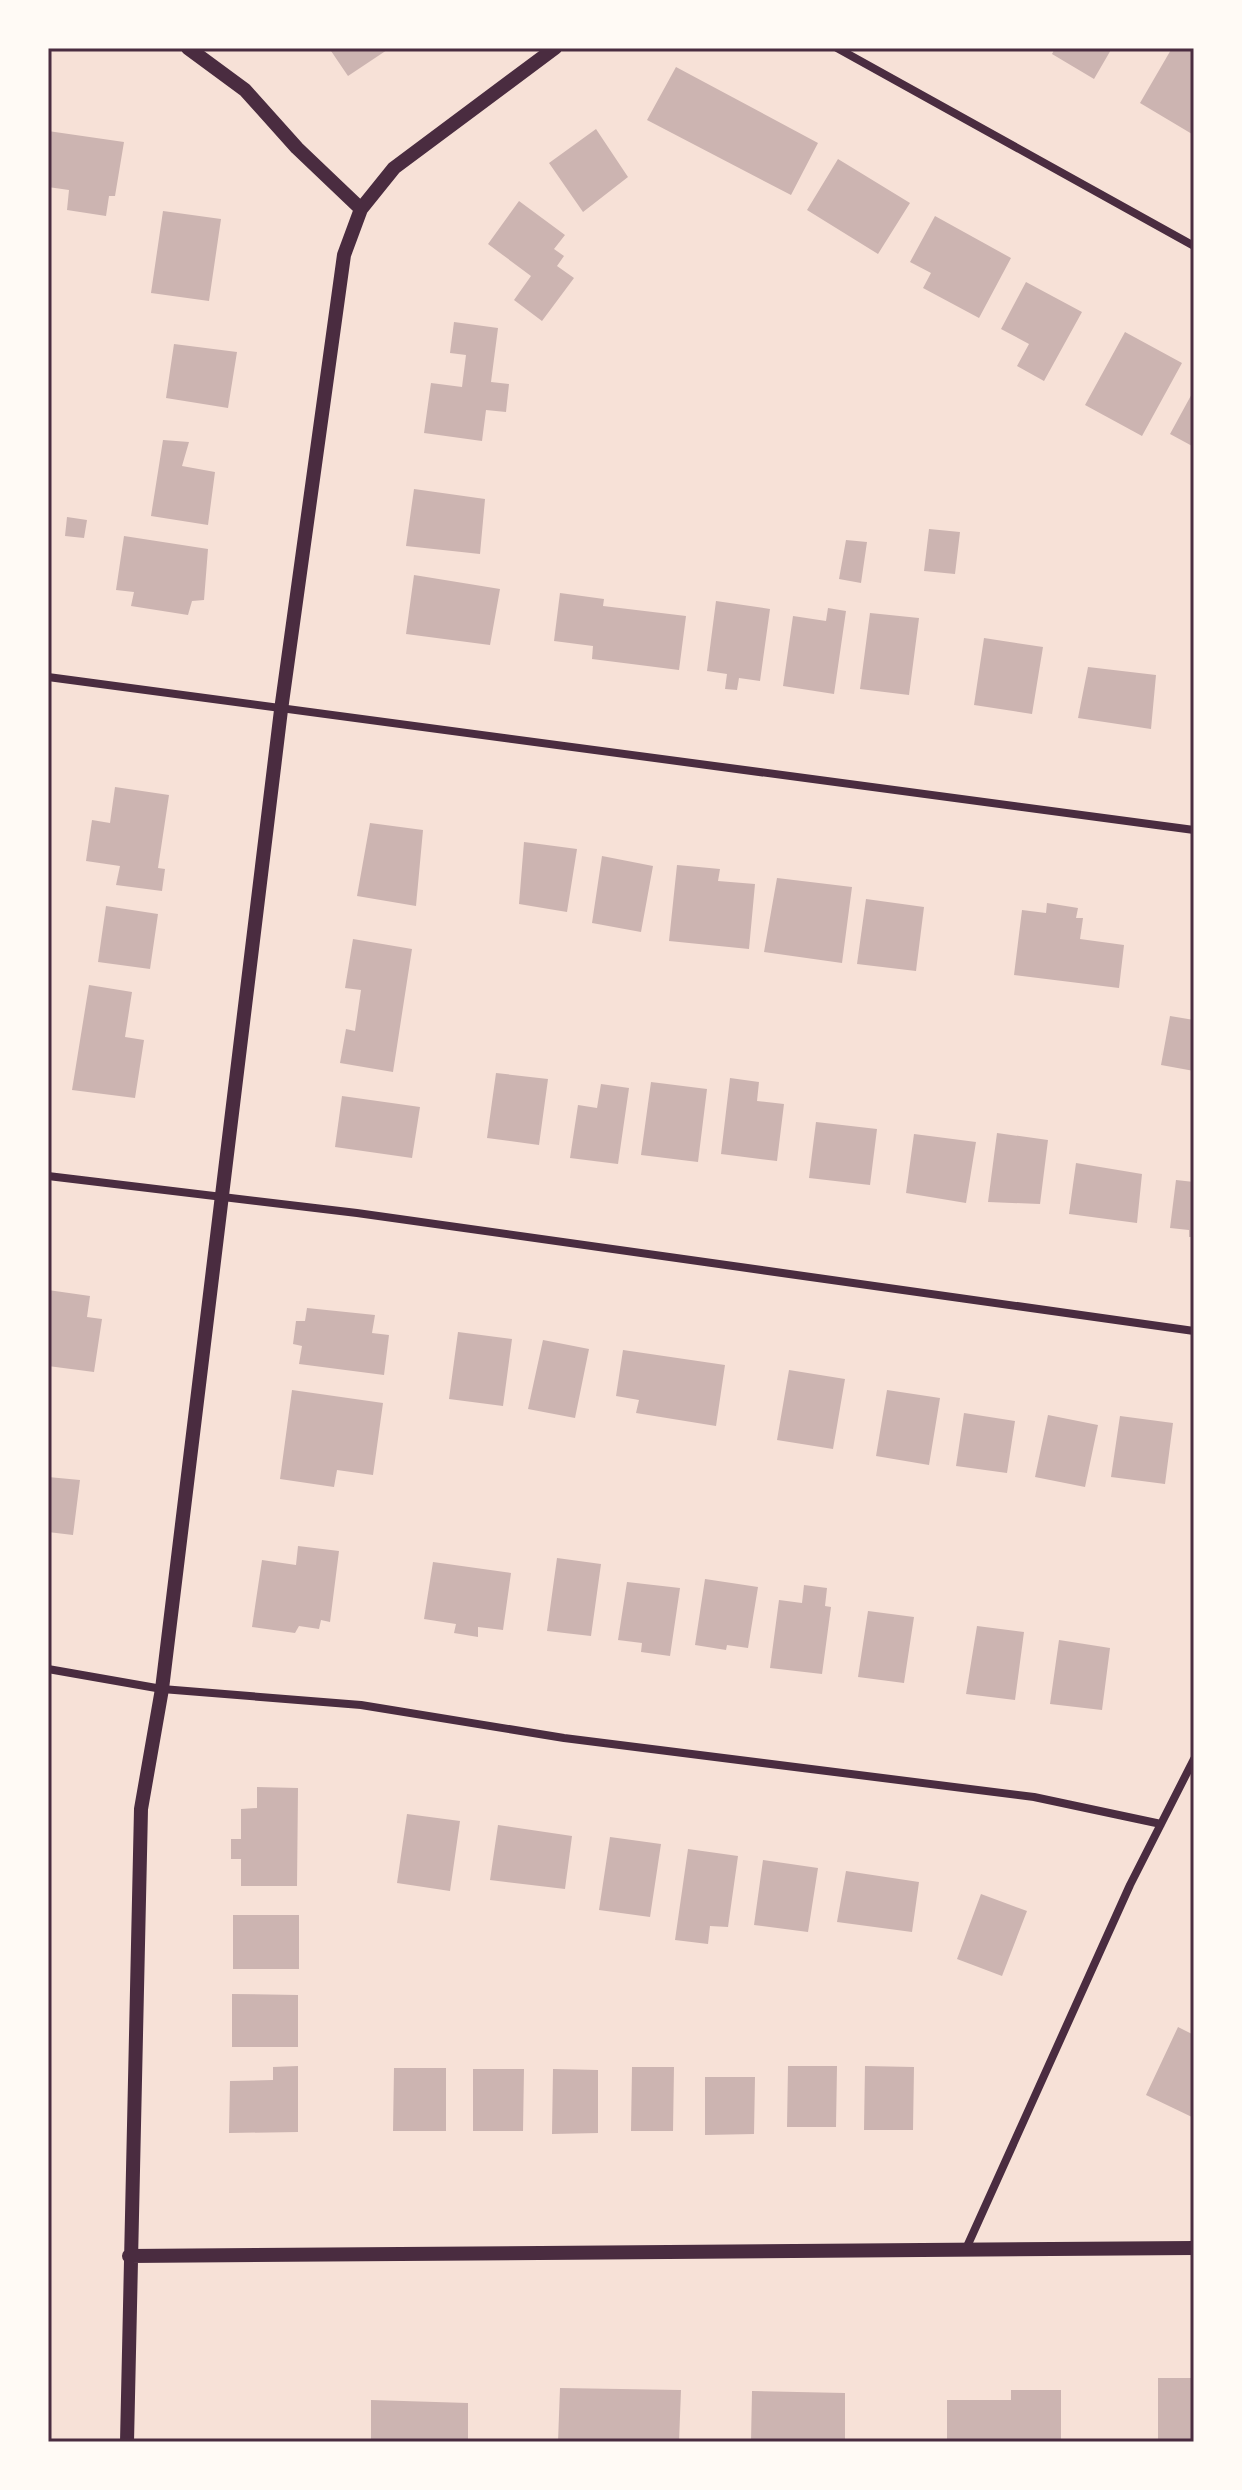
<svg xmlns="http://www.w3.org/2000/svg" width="1242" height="2490" font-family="'IBM Plex Sans',sans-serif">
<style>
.building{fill:#ccb4b1}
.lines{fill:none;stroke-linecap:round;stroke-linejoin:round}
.minor{stroke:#4a2c40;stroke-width:8}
.tertiary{stroke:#4a2c40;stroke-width:14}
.neatline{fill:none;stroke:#4a2c40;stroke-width:3}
</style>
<rect width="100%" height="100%" fill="#f7e1d7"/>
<path class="building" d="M329,48h61l-42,28z
M1055,48h57l-18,31 -42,-25z
M1172,48h22l-2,86 -52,-31z
M676,67l142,76 -27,52 -144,-75z
M596,129l32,48 -45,35 -34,-49z
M48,131l76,11 -9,54h-6l-3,20 -39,-6 2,-20 -21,-3z
M838,159l72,44 -32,51 -71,-44z
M519,201l46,34 -11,14 10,7 -7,10 17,12 -32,43 -28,-21 17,-24 -43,-32z
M163,211l58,8 -12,82 -58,-8z
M935,216l76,42 -32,60 -56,-30 8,-15 -21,-11z
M1026,282l56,30 -38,69 -27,-15 12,-22 -28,-15z
M454,322l44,6 -7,54 18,2 -3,28 -20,-2 -4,31 -58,-8 7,-50 31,4 4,-32 -16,-2z
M1125,332l57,31 -40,73 -57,-31z
M174,344l63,8 -9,56 -62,-10z
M1194,390v57l-24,-13z
M163,440l26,2 -7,24 33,6 -7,53 -57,-9z
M414,489l71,10 -5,55 -74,-8z
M67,517l20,3 -3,18 -19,-2z
M929,529l31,3 -5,42 -31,-3z
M124,536l84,13 -4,51 -12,1 -4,14 -57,-9 3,-14 -18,-2z
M846,540l21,2 -6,41 -22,-4z
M414,575l86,14 -10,56 -84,-11z
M560,593l44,6 -1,7 83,10 -7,54 -87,-11 1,-13 -39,-5z
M716,601l54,8 -10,72 -21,-3 -2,12 -12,-1 2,-15 -20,-3z
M828,608l18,3 -12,83 -51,-8 10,-70 33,5z
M870,613l49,5 -10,77 -49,-6z
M984,638l59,9 -11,67 -58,-9z
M1088,667l68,8 -5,54 -73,-11z
M115,787l54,8 -11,73 7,1 -3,22 -46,-6 4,-19 -34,-5 6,-41 18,3z
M370,823l53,7 -7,76 -59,-10z
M524,842l53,7 -10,63 -48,-8z
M602,856l51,10 -12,66 -49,-9z
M677,865l43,4 -2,12 37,3 -6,65 -80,-8z
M777,878l75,9 -10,76 -78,-11z
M866,899l58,8 -8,64 -59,-7z
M1047,903l31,5 -2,10h7l-3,21 44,6 -5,43 -105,-13 8,-65 24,3z
M106,906l52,8 -8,55 -52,-7z
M353,939l59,10 -19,123 -53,-9 6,-34 9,2 6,-41 -16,-2z
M89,985l43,7 -7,45 19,3 -9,58 -63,-8z
M1170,1016l24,4v51l-33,-6z
M496,1073l52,6 -9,66 -52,-7z
M730,1078l29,4 -2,19 27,3 -7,57 -56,-7z
M651,1082l56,7 -9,73 -57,-7z
M601,1084l28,4 -11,76 -48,-6 8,-53 19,3z
M342,1096l78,11 -8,51 -77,-11z
M816,1122l61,7 -7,56 -61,-7z
M997,1133l51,7 -8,64 -52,-2z
M914,1134l62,8 -10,61 -60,-10z
M1076,1163l66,11 -5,49 -68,-9z
M1176,1180l18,2v55h-5v-7l-19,-2z
M48,1290l42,6 -3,21 15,2 -8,53 -46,-6z
M307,1308l68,7 -3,18 17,2 -5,40 -85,-11 3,-18 -9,-2 3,-23h9z
M458,1332l54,7 -9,67 -54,-7z
M543,1340l46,9 -14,69 -47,-9z
M623,1350l102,15 -9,61 -80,-13 3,-13 -23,-4z
M789,1370l56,9 -12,70 -56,-9z
M292,1390l91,13 -10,72 -36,-5 -3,17 -54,-8z
M887,1390l53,8 -11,67 -53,-9z
M964,1413l51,8 -8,52 -51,-7z
M1048,1415l50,10 -13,62 -50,-10z
M1120,1416l53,7 -8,61 -54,-7z
M48,1477l32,3 -7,55 -25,-3z
M298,1546l41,5 -9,71 -9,-2 -2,9 -20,-3 -4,7 -43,-6 10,-67 34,5z
M557,1558l44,6 -10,72 -44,-5z
M433,1562l78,11 -8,57 -25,-3v10l-24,-4 2,-9 -32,-5z
M705,1579l53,8 -10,61 -21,-3 -1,5 -31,-5z
M627,1582l53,6 -10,68 -29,-4 1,-9 -24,-3z
M804,1585l23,3 -2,18 6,1 -9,67 -52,-6 9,-68 23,3z
M868,1611l46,6 -10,66 -46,-6z
M977,1626l47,6 -9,68 -49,-6z
M1059,1640l51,8 -8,62 -52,-6z
M257,1787l41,1 -1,98h-56v-27h-10v-20h10v-30l16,-1z
M407,1814l53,7 -10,70 -53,-8z
M498,1825l74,11 -7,53 -75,-9z
M610,1837l51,7 -11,73 -51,-7z
M688,1849l50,7 -10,71 -18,-1 -2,18 -33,-4z
M763,1860l55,8 -10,64 -54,-7z
M846,1871l73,11 -7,50 -75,-10z
M981,1894l46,17 -25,65 -45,-17z
M233,1915h66v54h-66z
M232,1994l66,1v52h-66z
M1178,2027l16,8v83l-48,-23z
M298,2066v66l-69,1 1,-52 43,-1v-13z
M788,2066h49l-1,61h-49z
M865,2066l49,1 -1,63h-49z
M632,2067h42l-1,64h-42z
M394,2068h52v63h-53z
M473,2069h51l-1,62h-50z
M553,2069l45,1v63l-46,1z
M705,2077h50l-1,57 -49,1z
M1158,2378h36v64h-36z
M560,2388l121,2 -2,52h-121z
M1011,2390h50v52h-114v-42h64z
M752,2391l93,2v49h-94z
M371,2400l97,3v39h-97z"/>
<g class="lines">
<path class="minor" d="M837,48l357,198
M48,677l1146,153
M48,1176l309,37 837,118
M48,1669l114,20 199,16 203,33 470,59 127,27
M965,2251l165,-366 64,-126"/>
<path class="tertiary" d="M188,48l57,42 52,58 64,61
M129,2256l1065,-8
M127,2442l14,-633 21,-120 119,-979 63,-455 17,-46 33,-41 161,-120"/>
</g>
<rect width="1242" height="2490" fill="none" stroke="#fffaf5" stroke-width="100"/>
<rect x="50" y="50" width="1142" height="2390" class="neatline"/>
</svg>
